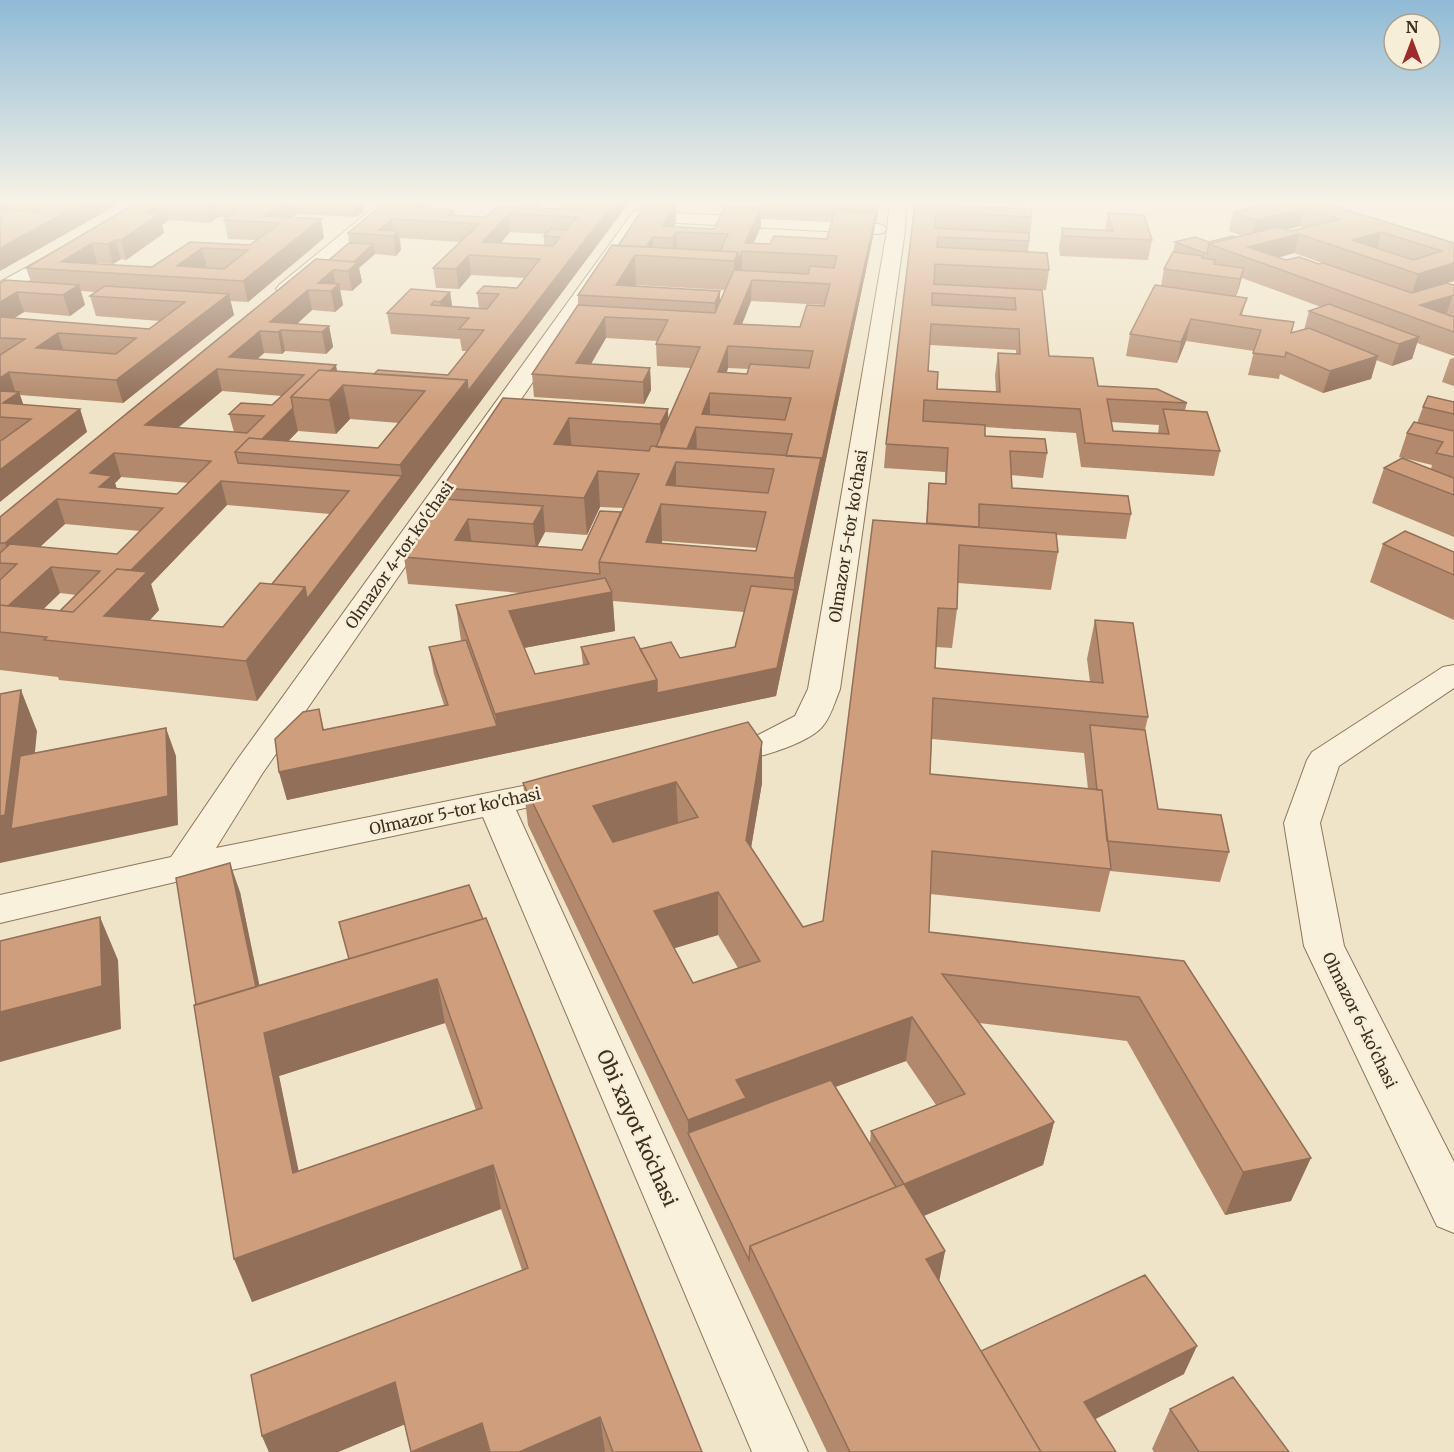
<svg xmlns="http://www.w3.org/2000/svg" width="1454" height="1452" font-family="Merriweather,serif">
<style>
.lines{fill:none;stroke-linecap:round;stroke-linejoin:round}
.street-casing{stroke:#8d765c;stroke-width:2}
.street{fill:#faf1dc;fill-rule:evenodd}
.wall{fill:#b2896c;fill-rule:evenodd}
.shaded-wall{fill:#916f58}
.building{fill:#cf9f7d;stroke:#916f58;stroke-width:1.5;fill-rule:evenodd}
.labels{text-anchor:middle;stroke-width:5;stroke-linejoin:round;paint-order:stroke}
.street-label{font-size:16px;fill:#3d2e20;stroke:#f7eed8}
.near-street-label{font-size:20px;fill:#3d2e20;stroke:#f7eed8}
</style>
<rect width="100%" height="100%" fill="#f0e4c8"/>
<g class="lines">
<defs>
<path id="street" d="M383,200h18l-108,93h-14l-3,-4 3,-4z
M890,200h16l-1,30 -65,459c-5,12 -9,28 -18,38 -17,20 -92,41 -117,35l-5,-8 5,-8 53,-11 37,-19 13,-27 79,-459z
M1249,200h26l41,13 2,4 -8,5 -59,-19z
M639,211l238,13 6,1 3,4 -3,4 -6,1 -233,-13 -382,553 -46,74 351,-71 12,3 5,8 -5,8 -63,14 292,642h-56l-269,-635 -299,63 -184,43v-28l171,-38 66,-97 396,-548z
M67,245l6,1 3,4 -3,4 -66,40 -7,2v-14z
M1454,665v23l-115,78 -19,57 24,123 110,216v71l-17,-7 -133,-280 -20,-123 23,-63 5,-8 131,-85z"/>
</defs>
<use href="#street" class="street-casing"/>
<use href="#street" class="street"/>
</g>
<path class="wall" d="M0,200h88l-88,71z
M141,200h73l3,10 -3,-10h148l2,11 -8,6 -59,-3 -6,3 33,21 -76,64 -18,-1 4,14 -111,88 -103,-8 3,10 57,4 7,23 -85,8h1l-3,-1v-156l31,-1 -5,-14zM218,217l9,1 -3,2 4,19 28,1 -6,5 -60,-3 -38,25 -56,-3 1,-1 16,1 8,-5 5,1 38,-27 -2,-8 7,-5 41,3zM81,291l14,1 -5,4 6,20 64,5 -11,8 -135,-11 10,-6 46,4 15,-11z
M515,200h28l-5,6 -22,-1z
M559,200h72l-374,501 -198,-21 -1,-3 -58,-7v-153l329,-257 20,-17 -1,-10 83,-29 1,4 23,8 31,1 11,-11 62,3zM510,232l35,2 -1,2v9l-43,-2zM400,238l60,4 -27,26 3,20 23,1 12,-14 54,3 -8,10 -40,5 2,15 -27,-2 -2,-14 -63,21 4,21 69,5 2,12h6l-20,24 -74,-1 -37,-3 -80,-12 7,-6 18,1 3,-3 41,3 7,-7 -4,-21 -32,-2 15,-14 23,2 8,-7 -3,-15 12,1 10,-9 -3,-14 16,-14 21,2 5,-6zM222,391l60,5 -10,9 -43,9 5,18 -56,-4zM350,419l49,4 -21,25 -90,-7 10,-10 38,3zM121,477l68,6 -12,11 -60,-5 -2,-6zM227,505l103,9 -58,70 -49,43 -73,-7 9,-10 -8,-26zM65,524l75,7 -23,23 -77,-7zM60,593l16,2 -16,16 -17,-2z
M804,200h76l-4,24h-1l-1,8 -98,464 -489,104 -8,-28 40,-63 5,21 120,-25 -10,-31 -5,-27 32,-6 -5,-36 65,-12 -113,-9 -4,-27 39,-58 -1,-11 61,-90 165,11v11l23,-52 -34,-2 -1,-22 2,-3 -52,-3 -16,26 60,4 1,22 -7,14 -110,-7 -2,-23 46,-69v-10l40,-49 58,-24 -2,5 40,2 47,-21 43,-3zM761,219l71,3 -5,17 -57,5h-17l8,-18zM636,285l89,5 -5,10v-9l-85,-5zM751,301l74,4 -1,1 -24,21 -58,-3zM728,368l21,1 -2,5 -20,-2zM600,507l23,1 -2,4 -39,38 -45,-3 8,-15 42,3zM662,541l95,7 -1,3 -94,-8zM613,601l131,11 -9,35 -55,11 -40,-9 -59,-2 2,18 -48,9 -11,-26 91,-17z
M915,200h40v6l77,11 -4,35 21,18 -3,20h-4l7,66 49,30 89,17 -2,7 35,41 -6,25 -133,-9 -5,-34 -91,-6v9l62,17 -4,25 -32,-3 1,13 119,26 -5,25 -70,-4 2,17 -7,38 -93,-7 -1,26 -5,39 -16,-1 -1,21 155,14 -3,-23 8,-39 53,97 -3,13 13,79 71,43 -9,30 -110,-11 -10,41 -170,-18 -1,38 255,29 107,240 -66,14 -98,-174 -148,-18 75,99 -11,43 -120,51 22,35 -6,29 42,71 203,23 -89,45 21,33h-289l-299,-627 -5,-42h239l-11,65 52,79 20,-6 103,-398 3,-40 16,1v-12l-61,-4 2,-24zM930,345l86,5v4l-18,-1 -3,22 1,17 -59,-3 -9,-18zM1111,422l48,3 -1,9 -45,-3zM932,739l152,14 4,36 -158,-15zM718,935l20,33 -45,15 -19,-35zM906,1061l30,44 -65,26 -1,13 -35,-57z
M956,200h86v5l-86,-3z
M1096,200h27v4l-26,-1z
M1282,200l172,43 -7,40 7,2v71l-37,-13 -5,16 -20,7 -16,-6 -5,19 -48,14 -43,-19 -1,5 -31,-4 6,-24 -68,-10 -9,22 -51,-7 4,-22 31,-48 3,-17 9,-17 2,-10h34l34,-6 -14,-5 4,-19zM1300,226l5,2 -14,3 -5,-1zM1294,253l28,10 -3,1 -33,-4 -8,-2zM1242,278l79,29 -12,4 -5,19 -13,3 -49,-18 5,-17 -11,-2z
M1108,213l44,27 -4,20 -88,-4 -1,-9 3,-19 43,2z
M1454,358v28l-12,-4 8,-23z
M1454,402v135l-82,-34 12,-35 47,1 1,-4 -33,-8 8,-24 10,-10 6,-16z
M1383,544l71,8v68l-84,-38z
M469,885l233,567h-291l-6,-28 -67,28h-69l-7,-16 260,-166 -21,-61 -249,93 -56,-297 44,-113 19,94 90,-27 -10,-37zM445,1023l31,87 -178,61 -19,-95z
M1170,1409l119,43h-135l-2,-3z"/>
<path class="shaded-wall" d="M0,200h6l4,12 -10,5z
M88,200h38l-126,71v-23z
M212,200h2l4,17 -8,6 -4,-19z
M286,200h8l3,14 -16,11 -1,-2 -16,-7z
M353,200h9l2,11 -8,6z
M419,200h17l-5,4 1,5 -21,-2z
M538,200h5l-5,6z
M616,200h15l-374,501 -11,-40 59,-74 97,-111 -2,-11 67,-85z
M878,200h2l-4,24 1,-18z
M164,202l5,18 -7,5 2,8 -38,27 -5,-20 24,-27z
M676,204v18l-9,15 -5,-11z
M761,208v18l-11,26 -5,-9z
M1305,208l-5,18 -49,13 5,-19z
M454,210l2,13 -8,-8z
M876,213l-2,19 -98,464 -489,104 -8,-28 218,-46 -2,-12 162,-34 120,-12 17,-78v-12z
M509,214l1,18 -22,24 -6,-14z
M321,219l3,19 -76,64 -5,-21z
M392,219l2,16 4,-4 3,19 -5,6 -3,-20 -14,-6z
M676,232l1,19 -4,6v-19z
M1381,232l-5,20 -24,-12z
M1299,234l-5,19 -34,9 -36,-12z
M653,237v19l-9,-6z
M115,240l6,19 -8,5 -5,-20z
M92,243l5,20 -13,8 -23,-9z
M373,244l2,10 -16,14 3,14 -10,9 -4,-20 -4,-1z
M202,248l5,20 -30,-2z
M742,251v20l-8,19v-29l4,-9z
M469,255l2,20 -12,14 -3,-20z
M635,255l1,30 -8,13 -12,-13z
M1454,263v18l-42,13 6,-20z
M1244,268l-5,20 -4,11 5,-20z
M333,270l3,17 3,-3 4,21 -8,7 -4,-21 -13,-8z
M752,280l-1,21 -17,44v-21z
M79,285l6,20 -15,11 -7,-21z
M308,290l4,20 -22,20h-9l4,21 -3,3 -4,-22 -8,-10z
M720,291v31l-5,12v-31z
M17,292l7,20 -24,15v-25z
M450,292l3,20 -11,4 -2,-14z
M229,294l5,21 -111,88 -7,-23z
M1453,295l-7,20 -26,-10z
M605,317l1,21 -23,40 -7,-15z
M1191,319l-5,22 -9,22 4,-21z
M329,326l4,21 -7,7 -4,-22z
M260,331l4,22 -20,18 -15,-14z
M58,333l7,22 -29,-7z
M1419,337l-7,22 -20,7 7,-22z
M728,346v22l-10,26v-22z
M1378,356l-7,23 -48,14 7,-22z
M336,365l4,22 -37,11z
M650,368l1,22 -7,14 -1,-22z
M217,369l5,22 -70,58 -7,-24z
M9,372l7,22 3,-2 8,23 -27,-9v-28z
M343,385l7,34 -14,15 -7,-34z
M710,393v23l-8,-2z
M293,408l5,23 -23,24 -27,-2z
M80,409l7,23 -87,70v-32z
M668,409l1,34 -7,16 -2,-35z
M569,418l3,35 -18,-9z
M696,427l1,24 -14,9z
M114,453l7,24 -6,6 5,17 -16,3 -14,-30z
M676,462v36l-10,-13z
M598,471l2,36 -13,28 -3,-37z
M221,481l6,24 -76,79 8,26 -35,38 -47,-24z
M57,499l8,25 -46,42 -8,-6 -6,-17z
M661,504l1,37 -10,25 -6,-24z
M543,506l2,26 -9,17 -3,-25z
M468,519l4,25 -17,-4z
M51,567l9,26 -42,41 -11,-27z
M600,574l1,20 11,-2 3,39 -102,19 -4,-39 92,-17z
M21,690l16,41 -9,94 138,-97 10,28 2,69 -178,38v-47z
M762,742v41l-17,100 1,-43z
M676,782l2,42 -82,24 -3,-42z
M230,863l10,29 29,139 -59,18z
M718,892v43l-62,19 -2,-43z
M100,917l18,43 3,69 -121,33v-50z
M437,979l8,44 -166,53 29,140 -15,-43 -29,-140z
M912,1017l-6,44 -160,59 -58,13 1,30 -1,-43 48,-40z
M1054,1122l-11,43 -145,62 6,-43z
M1311,1158l-20,43 -66,14 18,-43z
M493,1165l8,44 -249,93 -18,-43z
M945,1251l-8,42 -11,-34z
M1197,1346l-13,28 -110,56 10,-28z
M395,1382l13,41 -70,29h-69l-7,-16z
M600,1417l5,35h-86z
M482,1423l7,29h-76z"/>
<path class="building" d="M59,200h29l-88,48v-29l2,-1 -2,-1v-8l37,3z
M141,200h71l-6,4 -42,-2 -19,11 14,1 -38,26h-6l-7,4 -16,-1 -31,19 91,5 38,-25 60,3 30,-22 -56,-3 28,-19 -12,-1h46l-22,16 57,3 -78,62 -217,-13zM202,248l46,2 -24,19 -47,-3z
M388,200h31l-8,7 43,3 -6,5 38,2 11,-11 86,4 8,-10h25l-148,191 -1,-11 -93,-6 4,-4 70,5 36,-45 -25,-1 10,-11 -82,-5 24,-24 39,3 -10,10 -6,-1 -3,4 56,4 12,-15 -22,-1 7,-7 33,2 23,-29 -71,-4 -13,14 -23,-1 46,-44 -87,-5 -13,11 19,1 -5,5 -45,-3zM509,214l68,3 -11,13 -16,-1 -6,7 16,1 -7,9 -71,-4z
M812,200h66l-1,6 -66,-3z
M915,200h23v5l-23,-1z
M1282,200h33l139,43v20l-36,11 -119,-40 -51,13 38,13 13,-3 20,7 4,-1 89,30 34,-10 8,2v10l-34,10 34,12v15l-245,-88 68,-17 14,4 49,-12 -35,-11 -49,12 -23,-8zM1381,232l61,19 -29,9 -61,-20z
M647,202l29,2 -14,22 52,3 11,-23 36,2 -16,35 25,1 4,-8 53,3 8,-28 41,2 -56,256 1,-11 -35,-2 6,-22 -96,-7 -9,22 -31,-2 44,-100 -44,-3 12,-24 -63,-3 -29,46 74,5 -7,14 -111,-8 46,-69 137,8 19,-43 74,4 2,-8 24,2 3,-12 -95,-5 -4,10v-9l-18,-1 8,-17 -52,-2 -3,6 -20,-1 -7,10 -28,-1zM752,280l78,4 -6,22 -17,-1 -7,22 -66,-3zM728,346l85,5 -4,17 -59,-4 -3,10 -29,-2zM710,393l81,5 -6,22 -83,-6z
M762,203l49,2v7l-50,-2v-2z
M915,204l116,5 1,8 -96,-5 -1,16 94,5v8l-91,-4 -1,10 110,6 2,17 -114,-6 -1,20 108,6 7,66 44,2 5,28 59,3 30,14 -80,-4 6,32 56,3 -6,-25 44,3 13,39 -135,-8 -5,-34 -156,-9 -1,21 62,4v11l60,3 2,14 -37,-2 2,37 116,8 3,18 -152,-10v23l-52,-4 2,-40 17,1 2,-36 -62,-4zM932,293l83,5 1,12 -84,-5zM931,324l88,5 1,25 -22,-1 2,39 -63,-3 1,-17 -10,-1z
M1108,213l36,2 8,25 -89,-4 -1,-8 51,3z
M1233,236l3,1 -27,7 -2,10 -32,-12 20,-5 14,5z
M349,243l24,1 -19,18 -25,-2z
M612,245l126,7 -4,9 -99,-6 -19,30 104,6 -5,12 -137,-8z
M1173,252l30,4 -1,2 13,2 -1,4 30,4 -4,11 -76,-10z
M316,259l42,3 -10,9 -15,-1 -15,13 21,1 -8,7 -23,-1 -38,32 59,4 -7,6 -41,-2 -3,2 -18,-1 -31,26 107,8 -6,6 -11,-1 -28,27 2,11 -31,31 -13,-1 -14,14 3,11 164,13 -95,123 -2,-12 -33,-3 77,-93 -128,-10 -90,89 -14,-1 -44,43 -13,-1 40,-40 -49,-4 -43,39 -8,-1v-25l17,-16 -17,-1v-10l10,-9 107,10 46,-46 -106,-9 -52,44h-5v-26zM217,369l87,6 -32,30 -31,-2 -12,11 35,2 -17,17 -102,-8zM114,453l97,8 -34,33 -78,-7 13,-11 -22,-3z
M5,280l74,5 -16,10 -46,-3 -17,10v-19z
M1155,285l92,13 -7,17 54,7 -3,11 18,-5 69,28 -48,15 -44,-19 -1,5 -32,-4 8,-23 -70,-11 -10,23 -51,-8z
M105,286l124,8 -113,86 -107,-8 -9,6v-23l25,-16 -25,-1v-21l149,12 36,-27 -95,-6zM58,333l78,5 -20,16 -80,-6z
M1329,304l90,33 -20,7 -90,-33z
M319,370l148,10 -67,85 -165,-13 14,-14 129,10 47,-57 -82,-6 -14,15 -38,-3z
M0,391l19,1 -16,11 77,6 -80,61v-30h2l29,-21 -31,-2z
M1428,396l26,6v12l-31,-7z
M503,398l165,11 -8,15 -91,-6 -15,26 95,7 2,-5 170,12 -27,120 -195,-16 40,-88 -41,-3 -14,27 -142,-10zM676,462l98,7 -6,24 -102,-8zM661,504l105,8 -10,39 -110,-9z
M1414,422l40,9v26l-18,-4 7,-11 -36,-9z
M1402,458l52,20v17l-70,-27z
M443,499l100,7 -10,18 -65,-5 -13,21 127,10 18,-39 21,1 -22,50 1,12 -196,-17z
M873,520l183,13 2,19 -99,-7 -2,64 -19,-1 -3,60 168,15 -8,-63 38,3 15,94 -215,-19 -3,76 172,16 9,79 -179,-18 -3,81 255,29 127,197 -68,14 -104,-175 -197,-23 112,148 -150,62 41,67 -19,8 115,193h-191l-100,-206 154,-62 -33,-53 94,-37 -53,-77 -176,63 10,18 -58,22 -165,-337 225,-61 14,20 -16,98 57,87 20,-6zM676,782l22,35 -85,25 -20,-36zM718,892l42,69 -67,22 -39,-72z
M1405,531l49,21v23l-71,-31z
M117,569l30,3 -43,44 119,11 37,-44 45,4 -59,74 -202,-21 3,-3 -47,-5v-27l73,7z
M605,578l7,14 -103,19 26,63 54,-10 -8,-17 53,-10 23,43 -162,34 -39,-109z
M751,586l43,4 -17,78 -120,25v-13l-17,-31 31,-7 9,16 55,-11z
M466,640l31,86 -218,46 -4,-33 28,-27 16,-3 4,21 125,-25 -19,-58z
M21,690l-16,125 -5,1v-122z
M1090,725l55,5 13,79 63,6 8,37 -122,-11 -5,-51h-5z
M166,728l2,68 -157,33 9,-73z
M230,863l26,124 -60,18 -20,-127z
M469,885l14,34 -134,40 -10,-37z
M100,917l2,69 -102,26v-71z
M486,918l216,534h-89l-13,-35 -81,35h-29l-8,-29 -71,29 -16,-70 -133,54 -11,-61 277,-107 -35,-103 -259,94 -40,-254zM437,979l45,129 -189,65 -29,-140z
M831,1080l65,107 -146,59 -1,14 -61,-127z
M1145,1275l52,71 -113,56 32,50h-75l-60,-101z
M1233,1377l56,75h-90l-29,-43z"/>
<linearGradient id="sky" x2="0" y2="1"><stop stop-color="#8fbad6"/><stop offset="0.5" stop-color="#f8f3e6"/><stop offset="1" stop-color="#f8f3e6" stop-opacity="0"/></linearGradient>
<rect width="1454" height="404" fill="url(#sky)"/>
<g class="labels">
<g class="street-label">
<text transform="translate(848 536) rotate(-81)" y="6">Olmazor 5-tor ko'chasi</text>
<text transform="translate(399 555) rotate(-55)" y="6">Olmazor 4-tor ko'chasi</text>
<text transform="translate(455 811) rotate(-12)" y="6">Olmazor 5-tor ko'chasi</text>
<text transform="translate(1360 1020) rotate(64)" y="6">Olmazor 6-ko'chasi</text>
</g>
<g class="near-street-label">
<text transform="translate(637 1128) rotate(66)" y="7">Obi xayot koʻchasi</text>
</g>
</g>
<g transform="translate(1412 42)"><circle r="28" fill="#f7eed8" stroke="#ada18e" stroke-width="1.5"/>
<path d="M0-4.5L10 22L0 15L-10 22Z" fill="#9e2a2b"/>
<text y="-9" font-size="16" font-weight="bold" text-anchor="middle" fill="#3d2e20">N</text>
</g>
</svg>
